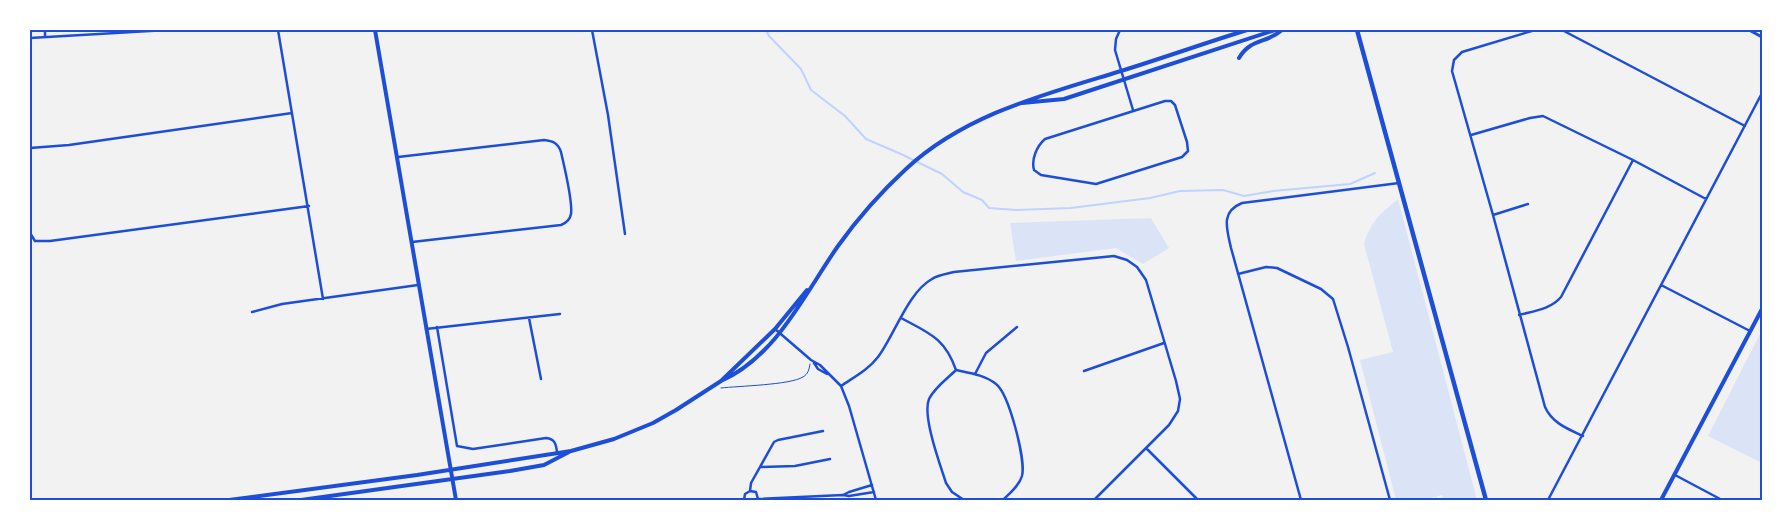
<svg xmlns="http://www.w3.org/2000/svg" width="1792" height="530" font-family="Manrope,sans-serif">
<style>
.green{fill:#dbe4f7}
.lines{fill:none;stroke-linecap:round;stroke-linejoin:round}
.stream{stroke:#bfd3fe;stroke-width:2}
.path{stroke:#1d4ed8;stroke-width:1}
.minor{stroke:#1d4ed8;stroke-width:2.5}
.tertiary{stroke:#1d4ed8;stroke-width:3}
.secondary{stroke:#1d4ed8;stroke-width:4}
.primary{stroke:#1d4ed8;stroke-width:4.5}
.neatline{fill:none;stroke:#1d4ed8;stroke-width:2}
</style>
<rect width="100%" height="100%" fill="#f2f2f2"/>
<path class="green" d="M1398,199l79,301h-33l-2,-5 -20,5h-26l-36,-140 33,-8 -29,-108c7,-23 16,-30 34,-45z
M1151,218l18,30 -26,16 -27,-16 -100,13 -6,-38z
M1762,330v133l-54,-27z"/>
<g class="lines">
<path class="stream" d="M766,30l3,6 32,33 10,21 34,26 21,23 35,15 41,20 21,18 19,8 7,8 27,2 55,-2 79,-10 30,-7 43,-1 21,6 29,-5 77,-7 25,-11"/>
<path class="path" d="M721,388c17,-2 69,-3 82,-11 5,-3 6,-7 7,-13"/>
<path class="minor" d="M45,30v7
M278,30l45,269
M592,30l16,85 17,119
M1120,30l-4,9 -1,11 18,60
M1535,30l-73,22 -8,8 -2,11 41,144 52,192c7,16 23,22 38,29
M1562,30l183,96
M30,38l137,-8
M1165,101h6l4,4 12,37 1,9 -6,6 -86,27 -55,-9 -7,-5c-3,-11 3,-24 11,-31z
M1471,135l59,-17 13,-2 90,44 73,39
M30,148l39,-3 223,-32
M398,157l146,-17c9,1 14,3 17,12 3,14 12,49 10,62 -1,6 -5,9 -10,11l-149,17
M1493,215l35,-11
M30,233l5,8h15l259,-35
M1238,274l28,-7 11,1 44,21 12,10 15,48 42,153
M1661,285l89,46
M252,312l30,-8 136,-19
M1519,315c15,-4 32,-6 42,-18l72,-137
M529,318l12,61
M901,318c28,15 44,20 55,52
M437,327l20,119 16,3 73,-11c9,1 10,6 11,14
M426,329l134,-15
M775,329l36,31 9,5 21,21 8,20 27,94
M814,363l4,6 9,5
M956,370c14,3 29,5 40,14 13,10 30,76 26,92 -3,10 -12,17 -19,24
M956,370c-9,9 -21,17 -27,29 -7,17 11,65 17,84l6,9 12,8
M1084,371l80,-28
M975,374l11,-21 31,-26
M841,386c13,-9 27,-16 37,-29 16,-21 30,-65 54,-78 6,-4 14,-5 22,-7l160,-16 13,4 10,7 9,13 30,101 4,18 -2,12 -9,14 -75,75
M1146,448l52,52
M760,467l35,-1 35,-7
M1675,475l47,25
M750,491l1,-8 23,-41 4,-2 45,-9
M843,495l6,-3 23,-7
M758,499l85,-4 6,1 25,-4
M744,500l1,-6 5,-3 6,1 2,7
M1301,500l-70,-252c-4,-19 -11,-36 11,-45l157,-20
M1434,500l2,-1
M1548,500l214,-407"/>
<path class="tertiary" d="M1749,30l13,7"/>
<path class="secondary" d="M375,30l81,470
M1239,58c12,-20 27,-14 43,-28
M1022,103l42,-4 211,-69
M721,381c56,-25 84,-88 117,-135 20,-28 43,-54 68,-77 59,-55 140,-75 215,-98 42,-13 84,-28 126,-41
M229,500l188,-25 154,-24 43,-12 39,-16 23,-13 45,-29 54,-52 32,-39
M301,500l209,-29 34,-6 25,-13
M1661,500l101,-191"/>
<path class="primary" d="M1357,30l129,470"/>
</g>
<rect width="1792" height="530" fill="none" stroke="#ffffff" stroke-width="62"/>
<rect x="31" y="31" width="1730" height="468" class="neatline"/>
</svg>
